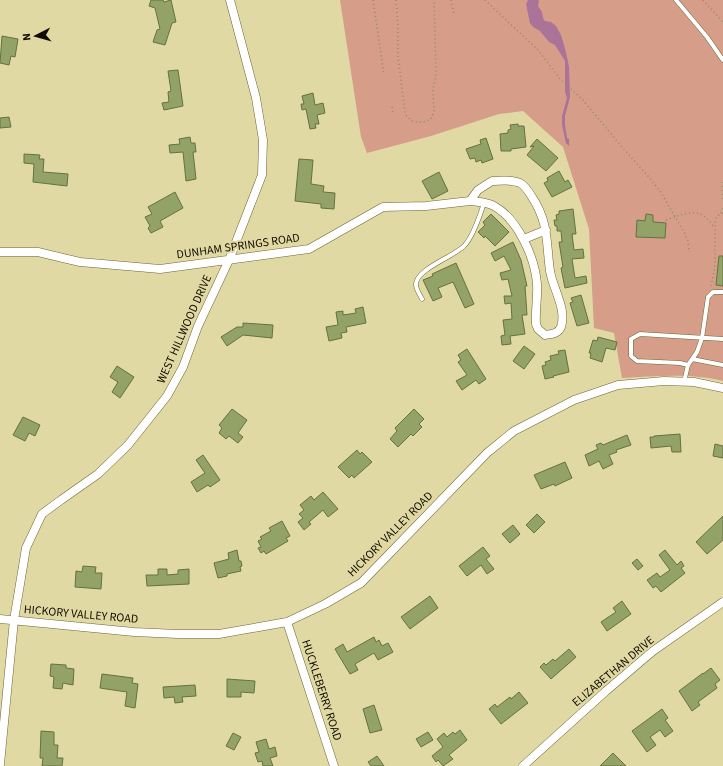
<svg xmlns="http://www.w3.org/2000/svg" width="723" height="766" font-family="'Source Sans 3',sans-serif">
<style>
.green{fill:#d69d88}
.water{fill:#ab7397}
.building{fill:#93a367;stroke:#647141}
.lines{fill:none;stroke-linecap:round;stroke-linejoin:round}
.service-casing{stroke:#6d6532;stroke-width:5}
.minor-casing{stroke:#6d6532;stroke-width:9}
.path{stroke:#918b65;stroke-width:1.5;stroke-dasharray:1 3;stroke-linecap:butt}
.service{stroke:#fff;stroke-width:4}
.minor{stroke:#fff;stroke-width:8}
.labels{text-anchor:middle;stroke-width:4;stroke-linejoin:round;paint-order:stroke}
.street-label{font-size:12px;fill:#100d00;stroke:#e1d9a3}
</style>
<rect width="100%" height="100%" fill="#e1d9a3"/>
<path class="green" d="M340,0h383v381c-30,-8 -70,-5 -101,-3l-8,-45 -20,-5 -5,-99 -26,-82 -40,-36 -24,3 -68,22 -64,17 -6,-16z"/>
<path class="water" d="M528,0h11l-1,6 4,6 1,6 2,3 6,1 5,4 5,9 5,17 3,15 1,30 -5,19v9l2,13 2,1v7l-3,-3 -4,-18v-9l5,-18 -2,-6v-31l-10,-16 -6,-3 -9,-11 -7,-4 -3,-4 -4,-19z"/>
<path class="building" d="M151,0h12l1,2 7,-2 5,22 -4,1 -7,22 -12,-3 4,-12 3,-1 -5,-21 -6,-2z
M2,36l16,3 -3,18 -4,-1 -2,9 -9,-2z
M178,70l5,36 -19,4 -2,-7 7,-1 -1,-10 3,-1 -3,-20z
M313,93l2,12 8,-2 2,10 -8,2 2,9h-4l1,4 -6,1 -4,-20 -4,1 -1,-6h3l-2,-8z
M9,117l2,10 -11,1v-10z
M518,124v2h6l2,21 -15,2v2h-10l-1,-17 8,-1v-3l3,-1 -1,-4z
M190,137l1,6h4l1,9h-3l3,27 -10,2 -3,-29 -13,1 -1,-8 11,-1 -1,-5z
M486,138l7,21 -11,4 -1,-3 -5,2 -1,-4 -5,1 -4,-10 15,-5 -1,-4z
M537,139l21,19 -12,13 -19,-16 7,-9 -4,1z
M24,154l16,1 -1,4h5l-1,13 25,2 -1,12 -34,-4 1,-18 -10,-1z
M299,159l14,1 -2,24 13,2 -1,6 12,1 -1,16 -13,-1v-4l-26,-3z
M559,171l6,11 3,-2 4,7 -20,10 -8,-14 4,-2 -1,-3z
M439,172l9,19 -16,8 -10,-18z
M175,192l8,16 -23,13 3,6 -12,6 -3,-5 2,-2 -5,-9 7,-3 -4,-7z
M573,209l3,25h-4l2,16 9,-1 1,9 -12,1 3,19 11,-2 1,7 -22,5 -4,-20 2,-1 -4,-25h3l-1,-11h-4v-5h-2l-1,-6h3l-1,-5 3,-1v-3z
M491,214l18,18 -14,14 -10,-10 -1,2 -6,-6 7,-7 -2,-3z
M646,214l7,1v7l13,1 -1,15 -29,-1 1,-17 8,1z
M513,242l8,18 6,26h-2l2,29h-5l3,19 -15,2 1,8 -9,1 -1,-9 4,-1 -2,-15 9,-1 -1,-16 -6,1 -1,-8h8l-4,-17 -6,1 -2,-7 11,-3 -7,-14 -9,5 -4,-8z
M719,256h4v30l-7,-1z
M456,263l18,41 -9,4 -12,-26 -15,6 4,9 -9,4 -10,-21 10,-4 -1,-2z
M581,295l8,28 -12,3 -7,-23 3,-1 -2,-4z
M363,307l3,16 -20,4 1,5 -6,1 1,5 -13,3 -3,-14 12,-2 -2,-13 7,-1v4l13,-2 -1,-4z
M243,323l30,2 -1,13 -29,-3 -16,11 -6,-9 16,-10h6z
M598,337l19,5 -2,8 -9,-2 -4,14 -12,-4 1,-5h-2l4,-13 4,1z
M524,346l11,8 -11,15 -11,-8z
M467,349l19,30 -7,5 -3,-4 -14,10 -6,-9 11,-6 -9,-13 3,-2 -3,-5z
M565,350l4,22 -16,4 1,1 -9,2 -3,-13 4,-1 -1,-3 6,-2 -1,-4 9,-2 -1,-3z
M117,366l17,11 -14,21 -8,-6 6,-10 -8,-5z
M232,409l15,11 -9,13 5,4 -5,6 -9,-7 -3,3 -7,-6 3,-5 -3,-3z
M414,409l10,10 -5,5 3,3 -9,9 -2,-2 -13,13 -8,-8 7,-8 -2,-3z
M23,417l17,8 -5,11 -6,-3 -4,8 -12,-6z
M680,434l1,18h-9l-1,-6 -20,2 -1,-11h4v-1z
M627,435l4,10 -15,5 1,2 -8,3 4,9 -10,5 -4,-8 -10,5 -4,-11 13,-6 -2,-4 5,-2 2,2z
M715,444l8,2v12l-10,-2z
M357,450l3,4 2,-2 10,10 -18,16 -2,-3 -3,3 -11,-11z
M203,455l17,25 -10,7 -2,-2 -11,7 -6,-10 14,-9 -9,-13z
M565,462l7,16 -17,8 -1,-2 -13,5 -7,-14z
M323,492l15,17 -10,8 -5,-7 -14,12 2,2 -7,6 -6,-8 5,-4 -4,-4 5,-4 -4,-5 11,-9 3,4z
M537,514l8,8 -11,11 -8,-8z
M723,516v24l-16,14 -11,-12z
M282,521l8,15 -4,2 2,3 -22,13 -2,-3 -3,2 -3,-5 3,-1 -3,-6 4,-2 -2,-2 11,-6 -2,-3z
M513,525l7,9 -10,9 -8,-9z
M483,547l7,9 -4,3 8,10 -7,5 -6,-9 -14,11 -8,-10z
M237,550l2,11h2l1,5 -2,1 1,4 -14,3v2l-9,2 -4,-15 15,-4 -1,-6z
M665,550l12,15 4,-4 3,5 -3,2 4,5 -24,19 -5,-6 -3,2 -6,-8 10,-7 3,4 10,-7 -11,-15z
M637,559l6,7 -5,4 -6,-7z
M83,566l13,1 -1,6h7l-1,16 -26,-2 1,-16 6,1z
M158,569h9v6l11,-1v-4l11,-1v15l-42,2 -1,-11h12z
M430,596l8,12 -28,21 -9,-12z
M622,601l9,13 -24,17 -6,-9 15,-10 -3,-4z
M374,637l2,5 3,-2 3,6 6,-3 5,9 -15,8 -4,-7 -19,11 3,6 -8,4 -15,-25 8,-5 4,8z
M569,649l7,8 -25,22 -11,-12 4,-4 2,2 7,-6 2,2z
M51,664l15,1v3l8,1 -1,16 -10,-2 -1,6 -9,-1 1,-11 -4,-1z
M711,668l9,12 -5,4 2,4 -19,14 2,3 -8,6 -13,-20 24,-18v1z
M102,674l31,4 -1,5 6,1 -3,24 -10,-2 2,-14 -27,-4z
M227,679l28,2 -1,12 -13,-1v5h-14z
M195,685l1,11 -14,1 1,5 -8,1 -1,-6 -10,1 -1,-11z
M519,692l9,11 -27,21 -12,-15 6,-5 2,3 13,-10 1,2z
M374,705l8,25 -12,3 -7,-24z
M662,709l6,9 -3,2 8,11 -8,6 -5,-7 -10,7 6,8 -9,7 -15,-21z
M460,730l7,10 -18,15 4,4 -10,7 -5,-6 -2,2 -4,-6 11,-9 -6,-8 7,-6 3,4 6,-5 2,2z
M41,731l13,1v13h4l-1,13h6l-1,8h-20l1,-8h-3z
M428,732l5,8 -12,7 -5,-8z
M233,733l8,4 -7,13 -8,-4z
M266,739l3,10 6,-2 2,9 -7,2 3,8h-10l-1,-5 -4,1 -3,-9 4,-1 -3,-10z
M613,753l13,13h-26z
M377,756l7,10h-13l-3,-4z"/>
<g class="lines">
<defs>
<path id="service" d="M676,0l31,37 16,23
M422,299c-2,-4 -6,-10 -6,-14 -1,-16 40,-29 49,-40 9,-10 15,-30 19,-42
M692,359l31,6
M688,365l-8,-2 -43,-2 -6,-5v-17l9,-5 83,5
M684,382l4,-17 9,-13 5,-14 6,-41 5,-5h10"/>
<path id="minor" d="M492,181c8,0 20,-2 28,2 5,3 9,9 12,14 17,26 14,45 18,74 3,18 17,38 11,56 -3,7 -10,7 -16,8l-7,-6 -2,-5c-1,-14 2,-27 1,-40 -2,-26 -19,-65 -43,-78 -7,-4 -16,-4 -24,-5l8,-11z
M524,239l22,-9
M0,252h38l42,10 80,7 149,-20 74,-42 43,-1 44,-5
M0,619l134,13 44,2h41l68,-12 38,-18 36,-21 126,-130 27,-22 60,-31 44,-15 46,-4 30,1 29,6
M287,622l47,144
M0,764l14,-144 12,-72 16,-34 19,-14 37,-26 30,-29 39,-49 16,-29 15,-41 31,-66 33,-85 1,-35 -7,-42 -26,-98
M523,766l83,-75 47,-40 70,-49"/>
</defs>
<use href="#service" class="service-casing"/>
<use href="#minor" class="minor-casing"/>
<path class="path" d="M373,0l11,75
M396,0l2,25v31l7,57c5,11 17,11 26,6l3,-8 -1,-21 3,-16 -2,-74
M451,0l3,14
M485,0l53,50 22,29 22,20 40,48 26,29 12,15 24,41 4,9 1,9
M703,0l20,22
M392,107l1,7
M723,182l-1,7 1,10
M721,213l2,-5
M666,220c21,-7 35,-15 48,8
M711,286l4,-19v-46l2,-5 6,-3"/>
<use href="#service" class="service"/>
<use href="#minor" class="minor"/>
</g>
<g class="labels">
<g class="street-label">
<text transform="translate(238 246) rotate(-8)" y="4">DUNHAM SPRINGS ROAD</text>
<text transform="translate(184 329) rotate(-66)" y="4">WEST HILLWOOD DRIVE</text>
<text transform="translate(390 534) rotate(-45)" y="4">HICKORY VALLEY ROAD</text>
<text transform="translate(81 614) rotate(5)" y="4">HICKORY VALLEY ROAD</text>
<text transform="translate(613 671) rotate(-40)" y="4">ELIZABETHAN DRIVE</text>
<text transform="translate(322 690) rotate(72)" y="4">HUCKLEBERRY ROAD</text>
</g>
</g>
<g transform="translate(36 36) rotate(264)" stroke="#e1d9a3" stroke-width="3" paint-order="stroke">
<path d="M0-3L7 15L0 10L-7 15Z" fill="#100d00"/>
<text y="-6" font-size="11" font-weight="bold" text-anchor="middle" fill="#100d00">N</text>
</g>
</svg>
